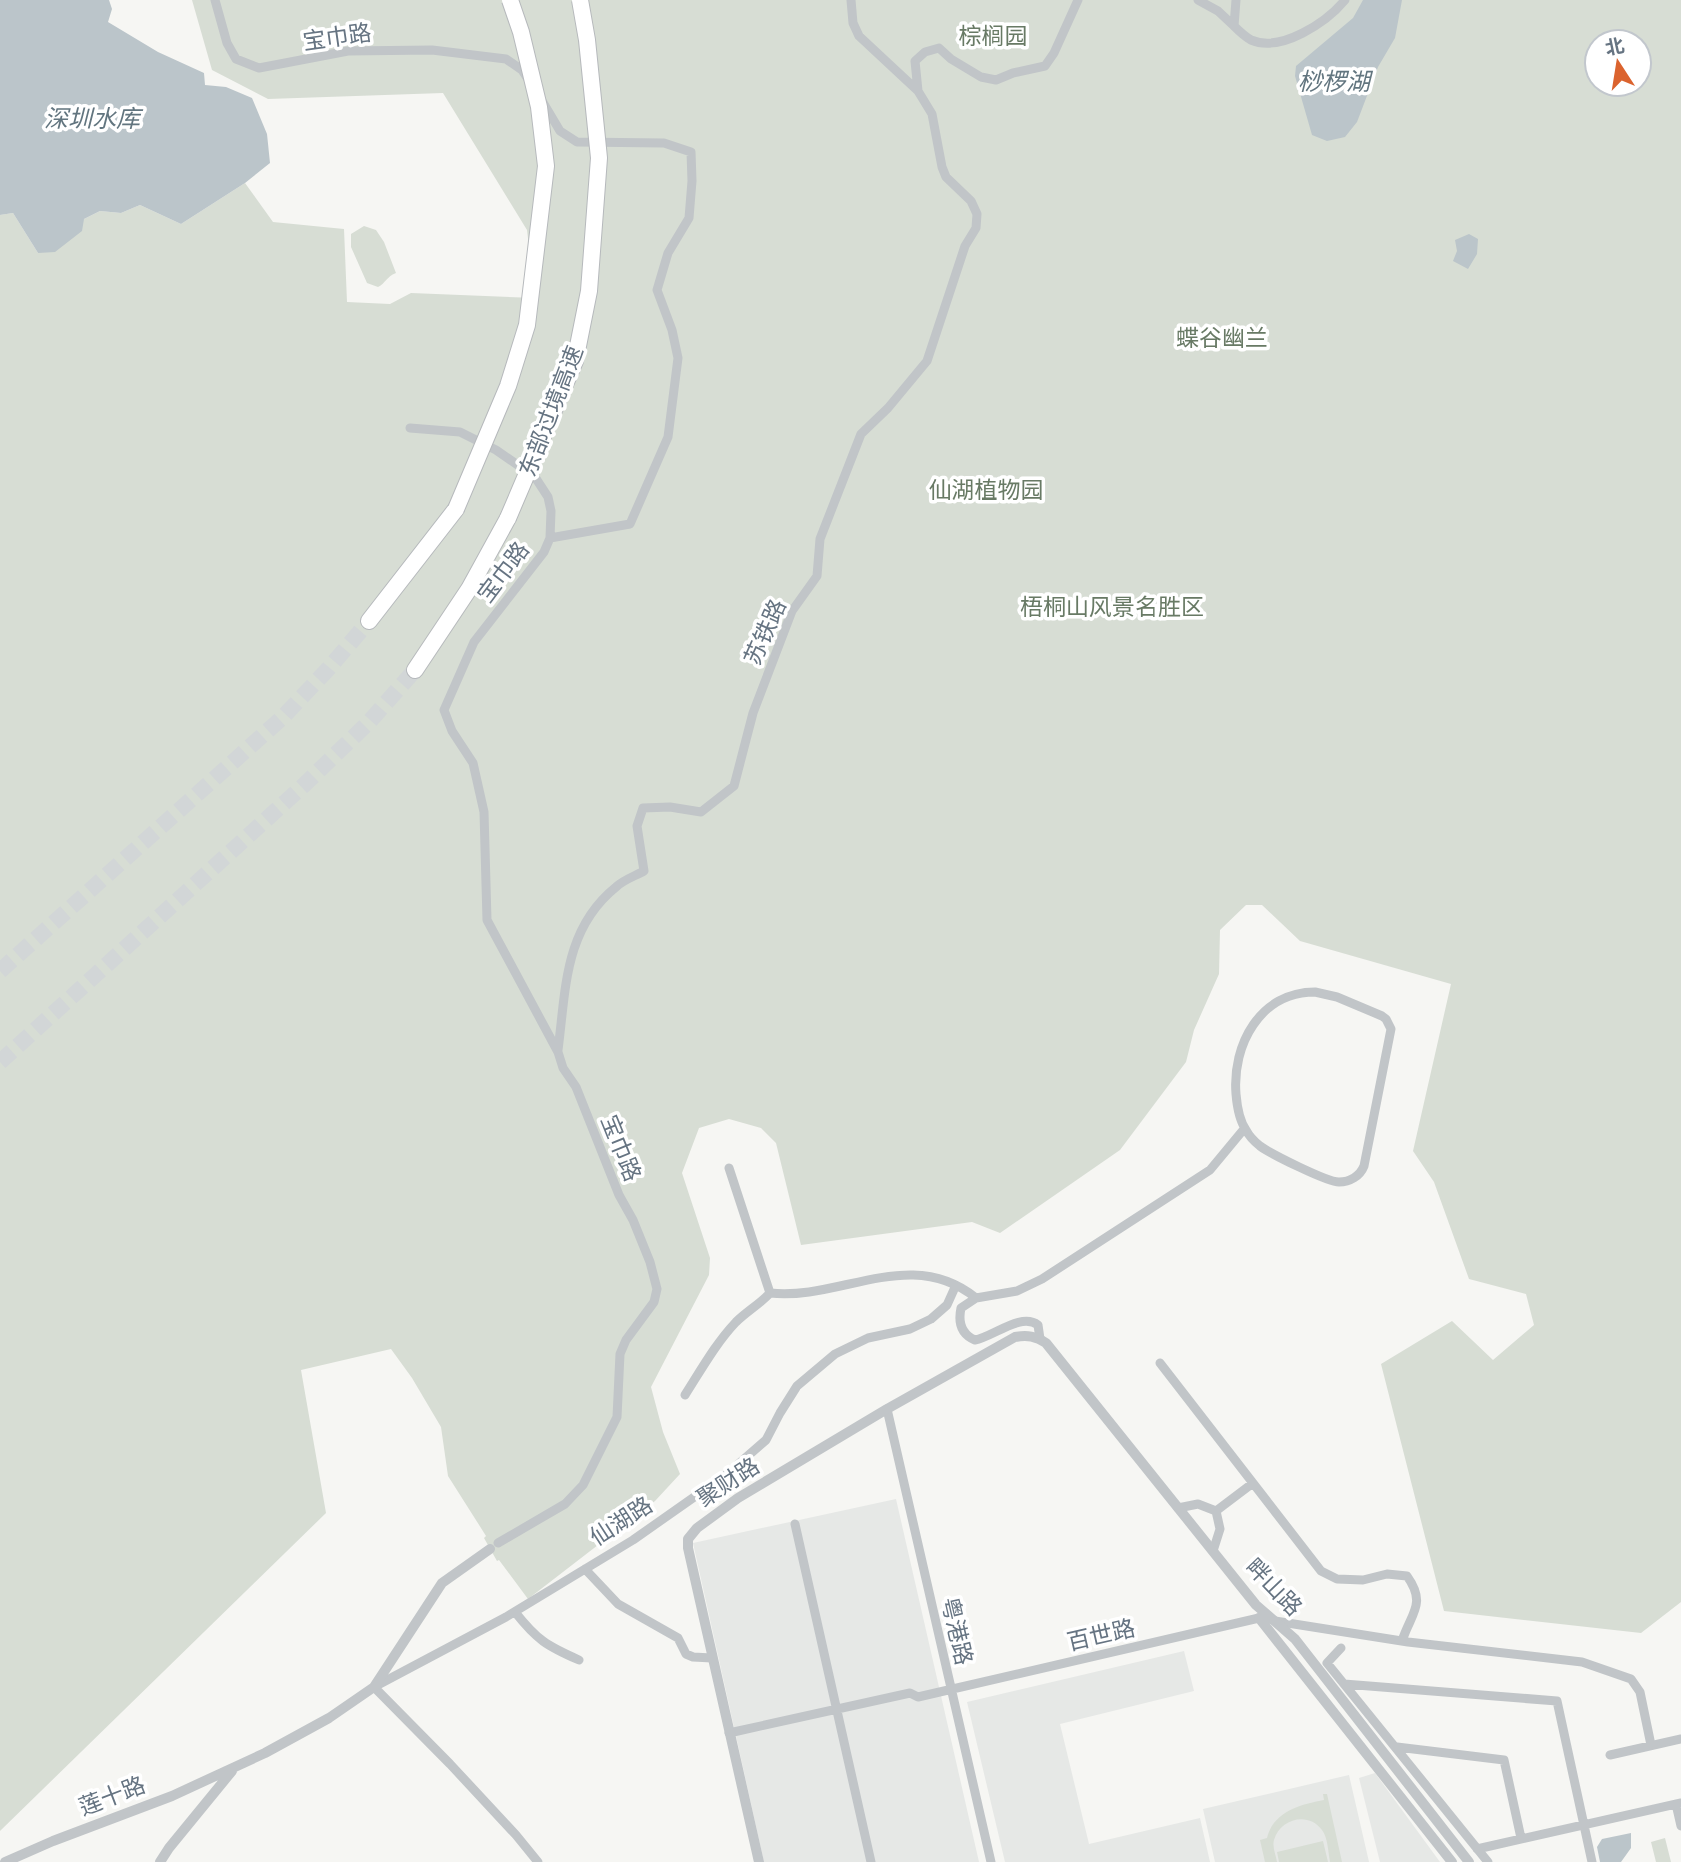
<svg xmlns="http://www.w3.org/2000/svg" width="1681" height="1862" font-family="Karla,'Noto Sans SC',sans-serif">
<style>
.built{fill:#e6e8e6}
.green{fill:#d7ddd4;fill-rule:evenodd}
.water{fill:#bbc5ca}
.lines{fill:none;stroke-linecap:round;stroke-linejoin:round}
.motorway-tunnel{stroke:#d2d6d7;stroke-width:16;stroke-dasharray:16 8;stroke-linecap:butt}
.motorway-casing{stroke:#b6b9bc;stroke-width:18}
.minor{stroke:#c1c5c8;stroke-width:9}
.tertiary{stroke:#c1c5c8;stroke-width:10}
.motorway{stroke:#fff;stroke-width:16}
.motorway-bridge-casing{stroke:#b6b9bc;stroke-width:18;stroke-linecap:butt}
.motorway-bridge{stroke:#fff;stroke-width:16}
.labels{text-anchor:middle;stroke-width:7;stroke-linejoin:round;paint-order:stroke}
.park-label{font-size:23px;fill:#687a65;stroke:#fff}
.street-label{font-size:23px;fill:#667482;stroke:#fff}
.water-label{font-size:24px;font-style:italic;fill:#62757f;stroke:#fff}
</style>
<rect width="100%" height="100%" fill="#f6f6f3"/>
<path class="built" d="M896,1499l83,363h-215l-71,-319z
M1184,1651l10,40 -134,33 29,120 111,-26 10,44h-205l-38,-160z
M1375,1773l65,89h-60l-21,-84z
M1349,1775l20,87h-154l-12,-53z"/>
<path class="green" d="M192,0h1489v1602l-40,31 -197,-22 -63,-247 71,-43 41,39 41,-35 -8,-31 -57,-15 -35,-97 -21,-31 38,-167 -151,-43 -38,-36h-16l-26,25 -1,44 -25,56 -8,32 -66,88 -120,83 -28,-11 -171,23 -25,-102 -15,-15 -32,-9 -30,9 -17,45 28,85 -1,17 -58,112 12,45 17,42 -25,27 -127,98 -29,-39 -2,1 -13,-23 2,-2 -5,-8 -33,-52 -7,-49 -29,-49 -21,-29 -90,21 25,143 -326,318v-1616l13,-2 25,40 46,-34 16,-8 21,2 19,-8 41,19 64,-41 28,39 71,7 3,73 43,2 21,-11 124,5 -8,-68 -84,-137 -175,6 -56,-29zM1597,42h42v42h-42z
M364,226l12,4 8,12 12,31c-10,4 -10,10 -18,14l-11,-4 -16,-36v-13z
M1323,1794h4l15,68h-12c-2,-10 -2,-24 -8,-32 -14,-19 -42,-11 -48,10 -2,7 2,15 3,22h-12l-5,-22 7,-2c6,-26 34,-34 57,-38z
M1665,1838l6,24h-15l-5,-20z
M1323,1841l5,21h-49l-2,-10z"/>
<path class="water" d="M0,0h109l3,9 -4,13 50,30 46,21 1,12 21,2 26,11 15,36 3,29 -25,20 -64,41 -41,-19 -19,8 -21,-2 -16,8 -2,12 -27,21 -17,1 -25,-40 -13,2z
M1363,0h39l-7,38 -17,29 -21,55 -12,15 -18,4 -15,-6 -17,-59 1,-10 57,-48z
M1469,234l9,5 -1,15 -9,15 -15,-8 4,-10 -2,-11z
M1631,1833v15l-10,14h-21l-3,-15 5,-8z"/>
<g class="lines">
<path class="motorway-tunnel" d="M0,971l283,-254 46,-49 40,-47
M0,1062l304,-277 66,-64 45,-51"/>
<defs>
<path id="motorway" d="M369,621l87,-112
M415,670l54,-81 39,-71"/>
</defs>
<use href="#motorway" class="motorway-casing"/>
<path class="minor" d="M215,0l12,43 9,16 23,9 89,-17 84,-1 74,9 16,11 6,9
M1198,0l20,11 16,15
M1236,0l-2,26c5,5 10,10 17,14 30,13 76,-18 94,-40
M918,91l-3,-30 10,-9 14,-4 12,11 30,18 15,3 17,-7 32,-7 9,-13 24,-53
M541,99l19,32 17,11 87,1 27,9 1,29 -3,37 -21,35 -11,37 15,40 6,28 -10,79 -38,87 -80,14
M410,428l50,4 36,18 39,27 13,20 3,14 -1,27 -6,14 -70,90 -30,68 8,21 21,32 11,49 3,108 71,132 5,16 13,19 43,108 14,25 17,42 7,27 -3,13 -28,38 -6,14 -3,63 -34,68 -18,19 -67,39
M1315,992l22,5 45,19 4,3 5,10 -27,137c-4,10 -14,16 -25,16 -12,0 -68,-28 -79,-36 -5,-4 -11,-10 -14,-16 -7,-10 -9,-24 -10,-36 -4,-49 24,-102 79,-102z
M558,1050c8,-61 6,-121 58,-163 7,-7 19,-11 28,-16l-7,-45 6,-18 27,-1 31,5 33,-26 19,-73 39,-102 25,-35 3,-37 41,-105 27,-26 39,-47 38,-115 11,-18 1,-14 -6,-13 -25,-24 -4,-10 -10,-53 -14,-23 -59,-55 -6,-13 -2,-23
M729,1168l41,125
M770,1293c70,8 141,-48 206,5
M1040,1339l-2,-14c-17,-13 -45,12 -63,15 -14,-6 -17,-18 -14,-32l15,-10 41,-7 25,-12 168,-109 34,-41
M1160,1363l161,208 16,8 26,1 24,-6 20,2c20,28 4,37 -5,65
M685,1395c16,-25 31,-52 51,-73 11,-11 24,-18 34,-29
M887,1409l104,453
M1178,1508l20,-4 18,7 4,18 -7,22
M1216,1511l37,-28
M795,1524l76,338
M585,1569l33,35 60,34 8,16 7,3 19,1
M515,1612c22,28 32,34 64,48
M1275,1621l133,21 174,20 49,17 9,13 11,53
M1341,1648l-14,15 161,199
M1344,1684l213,17 35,161
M729,1733l181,-40 8,4 341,-79
M1397,1747l107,13 17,78
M1610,1755l71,-16
M1676,1804l5,22
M1477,1849l204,-46
M538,1862l-22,-27 -66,-71 -76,-77 132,-70 127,-77 94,-66 39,-34 14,-27 17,-27 38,-32 33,-16 42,-9 21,-10 16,-14 9,-20"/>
<path class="tertiary" d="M1259,1618l193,244
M5,1862l48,-21 119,-45 93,-43 64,-35 45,-31 68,-104 48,-34
M160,1862l9,-14 63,-77
M759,1862l-71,-314v-9l9,-11 41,-30 149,-89 128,-72c12,-2 21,-1 31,6l210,262 39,34 174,223"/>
<use href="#motorway" class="motorway"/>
<defs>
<path id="motorway-bridge" d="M456,509l52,-123 19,-61 19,-159 -7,-59 -18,-75 -11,-32
M508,518l67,-157 14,-70 10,-133 -12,-118 -7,-40"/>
</defs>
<use href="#motorway-bridge" class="motorway-bridge-casing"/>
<use href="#motorway-bridge" class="motorway-bridge"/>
</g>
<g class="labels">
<g class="park-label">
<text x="993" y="44">棕榈园</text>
<text x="1222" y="346">蝶谷幽兰</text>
<text x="986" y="498">仙湖植物园</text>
<text x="1112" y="615">梧桐山风景名胜区</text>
</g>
<g class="street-label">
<text transform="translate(337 37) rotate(-8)" y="8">宝巾路</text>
<text transform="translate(551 411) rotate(-69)" y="8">东部过境高速</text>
<text transform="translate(503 572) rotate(-53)" y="8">宝巾路</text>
<text transform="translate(765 632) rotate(-66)" y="8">苏铁路</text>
<text transform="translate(621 1148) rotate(68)" y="8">宝巾路</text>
<text transform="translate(728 1482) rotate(-33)" y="8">聚财路</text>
<text transform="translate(621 1521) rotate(-33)" y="8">仙湖路</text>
<text transform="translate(1274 1587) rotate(46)" y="8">畔山路</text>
<text transform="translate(957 1631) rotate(77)" y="8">粤港路</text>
<text transform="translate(1101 1635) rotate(-13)" y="8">百世路</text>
<text transform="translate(112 1796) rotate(-21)" y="8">莲十路</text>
</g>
<g class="water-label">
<text x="1334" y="90">桫椤湖</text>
<text x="92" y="127">深圳水库</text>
</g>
</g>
<g transform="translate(1618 63) rotate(348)"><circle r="33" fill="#ffffff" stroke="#c2c7cd" stroke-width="2"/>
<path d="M0-5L12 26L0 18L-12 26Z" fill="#db632e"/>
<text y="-10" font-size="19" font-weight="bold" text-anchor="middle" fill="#667482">北</text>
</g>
</svg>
